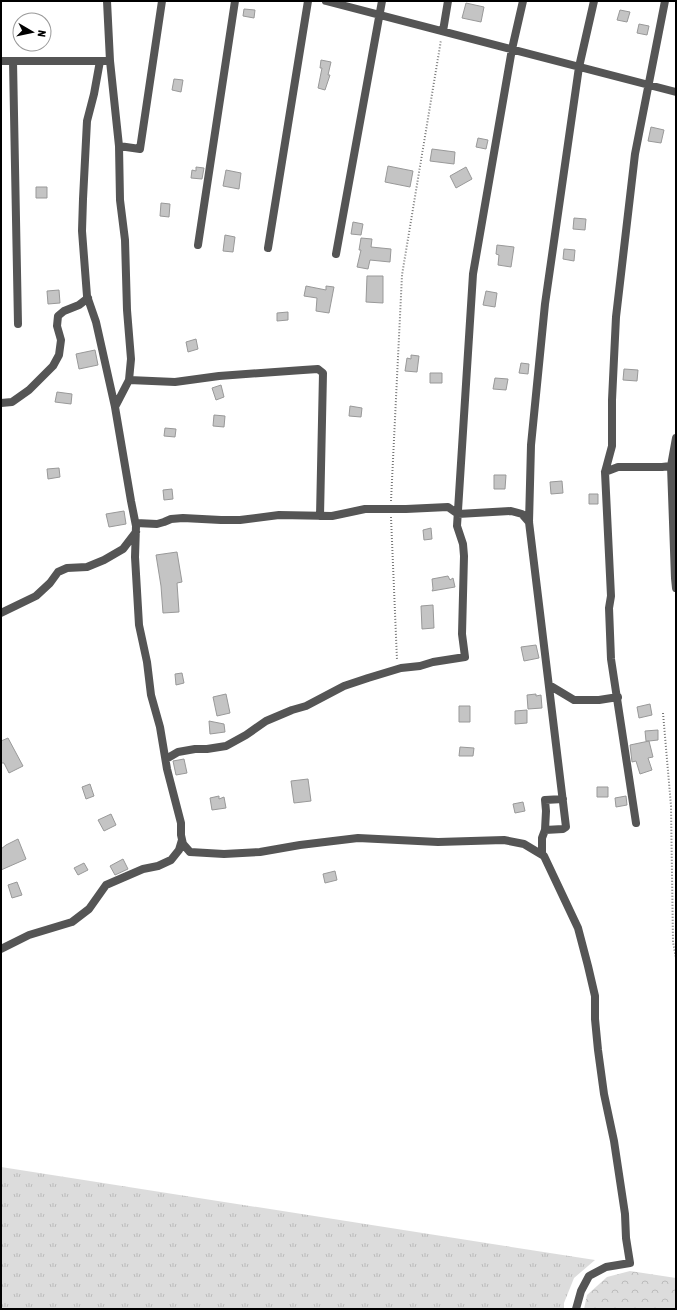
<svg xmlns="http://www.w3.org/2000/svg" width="677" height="1310" font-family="'Asap Condensed',sans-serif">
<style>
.grass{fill:url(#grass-tufts)}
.forest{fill:url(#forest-crowns)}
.building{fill:#c4c4c4;stroke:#999}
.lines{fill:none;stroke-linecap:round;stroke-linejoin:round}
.path{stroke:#777;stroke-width:2;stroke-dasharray:1 2;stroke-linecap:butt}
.street{stroke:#555;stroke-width:8}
</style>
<defs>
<pattern id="grass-tufts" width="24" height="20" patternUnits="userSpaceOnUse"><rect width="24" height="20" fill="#dcdcdc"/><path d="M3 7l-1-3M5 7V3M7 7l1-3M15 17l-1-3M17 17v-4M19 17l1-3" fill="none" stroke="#bbb"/></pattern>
<pattern id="forest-crowns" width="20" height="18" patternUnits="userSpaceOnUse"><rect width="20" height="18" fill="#dcdcdc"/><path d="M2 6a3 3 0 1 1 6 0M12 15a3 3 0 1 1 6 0" fill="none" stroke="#bbb"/></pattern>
</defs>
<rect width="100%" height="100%" fill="#fff"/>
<path class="grass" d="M1,1167l594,93 -21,18 -10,25v6h-563z"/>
<path class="forest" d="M630,1271l46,7v31h-92l3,-14 20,-18z"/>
<path class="building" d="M466,3l18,4 -3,15 -19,-4z
M244,9l11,1 -1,8 -11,-2z
M620,10l10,2 -3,10 -10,-2z
M639,24l10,2 -2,9 -10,-2z
M321,60l10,2 -3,13h2l-5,15 -7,-2 4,-20h-2z
M174,79l9,1 -2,12 -9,-2z
M651,127l13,3 -3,13 -13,-2z
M478,138l10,2 -2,9 -10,-2z
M432,149l23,3 -1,12 -24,-3z
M388,166l25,5 -3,16 -25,-5z
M196,167l8,1 -2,11 -11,-1 1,-8 4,1z
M466,167l6,12 -16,9 -6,-12z
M226,170l15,3 -2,16 -16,-3z
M36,187h11v11h-11z
M161,203l9,1 -1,13 -9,-1z
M574,218l12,1 -1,11 -12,-1z
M353,222l10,2 -2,11 -10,-1z
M225,235l10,2 -2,15 -10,-1z
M361,238l11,1 -1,8 20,2 -1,13 -20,-2 -2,9 -11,-2 4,-17h-2z
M497,245l17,2 -3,20 -13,-2 1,-10 -3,-1z
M564,249l11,1 -1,11 -11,-2z
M367,276h16v27l-17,-1z
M306,286l20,4v-4l8,1 -5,26 -13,-2 1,-13 -13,-2z
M59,290l1,13 -12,1 -1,-13z
M486,291l11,2 -2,14 -12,-2z
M288,312v8l-11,1v-8z
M196,339l2,10 -10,3 -2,-10z
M95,350l3,15 -19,4 -3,-15z
M411,355l8,1 -2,16 -12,-1 2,-13 4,1z
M521,363l8,1 -1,10 -9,-1z
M624,369l14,1 -1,11 -14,-1z
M430,373h12v10h-12z
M495,378l13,1 -2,11 -13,-1z
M221,385l3,12 -8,3 -4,-12z
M57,392l15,2 -1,10 -16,-2z
M350,406l12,2 -1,9 -12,-1z
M214,415l11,1 -1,11 -11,-1z
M165,428l11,1 -1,8 -11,-1z
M59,468l1,9 -12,2 -1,-10z
M494,475h12l-1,14h-11z
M562,481l1,12 -12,1 -1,-12z
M172,489l1,10 -9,1 -1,-10z
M589,494h9v10h-9z
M124,511l2,13 -17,3 -3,-13z
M431,528l1,11 -8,1 -1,-10z
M177,552l5,30 -5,1 2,29 -16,1 -2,-27 -5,-31z
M448,576l2,4 3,-2 2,9 -23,4 1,-2 -1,-10z
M433,605l1,23 -12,1 -1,-23z
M536,645l3,13 -15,3 -3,-14z
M182,673l2,10 -8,2 -1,-11z
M226,694l4,19 -13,3 -4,-19z
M536,694v2l5,-1 1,13 -14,1 -1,-14z
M650,704l2,11 -13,3 -2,-11z
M459,706h11v16h-11z
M527,710v13l-12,1v-13z
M209,721l15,3 1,8 -15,2z
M658,730v10l-9,1 4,16 -5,1 4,12 -12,4 -4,-13 -4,1 -2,-17 19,-4h-3l-1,-10z
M8,738l15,28 -14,7 -5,-10h-3v-22z
M460,747l14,1 -1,8h-14z
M184,759l3,14 -11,2 -3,-14z
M308,779l3,22 -17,2 -3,-22z
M90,784l4,12 -8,3 -4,-12z
M597,787h11v10h-11z
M219,796v3l5,-2 2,11 -14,2 -2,-12z
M626,796l1,9 -11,2 -1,-9z
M523,802l2,9 -10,2 -2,-9z
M111,814l5,11 -12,6 -6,-11z
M18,839l8,20 -25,11v-21l5,-4z
M123,859l5,10 -13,6 -5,-9z
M84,863l4,7 -10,5 -4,-7z
M335,871l2,9 -12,3 -2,-9z
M17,882l5,13 -10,3 -4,-13z"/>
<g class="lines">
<path class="path" d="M391,501l11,-226 39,-235
M391,517l6,143
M663,713l8,93 2,136 3,16"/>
<path class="street" d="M107,1l3,60 9,85 1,54 5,40 2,70 4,49 -2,21 -14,27 16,94 5,25 -1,31 4,68 8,37 4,33 9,32 7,42 14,54v12l2,9 7,8 34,2 36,-2 40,-7 58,-7 80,4 66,-2 20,4 20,12 34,72 10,38 7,30v23l3,31 6,44 10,47 11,73 1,24 4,25 -24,4 -17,9 -8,15 -5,18
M326,1l350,91
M443,31l5,-30
M1,61h104
M13,61l5,263
M100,61l-6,33 -7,27 -4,78 -1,32 5,65 9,26 19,85
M119,146l21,3 22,-148
M198,245l37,-244
M268,248l40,-247
M336,254l46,-253
M129,380l46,2 44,-6 84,-6 15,-1 5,4 -3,143
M1,403l11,-1 17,-12 24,-24 6,-11 2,-15 -4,-14 1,-10 6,-5 15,-6 9,-7
M676,438l-5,28 4,112 1,10
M605,472l13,-5h44l9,-1
M136,523l21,1 7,-2 7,-3 12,-1 38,2h19l39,-5 53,1 33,-7h41l42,-2 10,7 53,-3 11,3 7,8
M1,613l35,-17 14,-13 8,-11 9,-4 20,-1 17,-7 19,-11 13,-17
M549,685l25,15h25l19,-3
M166,759l12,-7 17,-3h12l19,-3 20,-11 20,-14 26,-11 14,-4 38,-20 24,-8 33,-10 19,-2 13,-4 32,-5 -3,-23 2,-78 -1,-12 -6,-18 16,-252 39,-225 11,-48
M636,823l-25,-164 -2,-51 2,-12 -6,-124 7,-26v-46l4,-83 19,-163 30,-153
M545,830l1,-19 -1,-11 18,-1
M542,854v-16l3,-8 18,-1 3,-2 -37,-305 1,-38 1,-39 14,-141 34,-237 15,-66
M1,949l28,-14 43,-13 17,-13 17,-24 37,-16 15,-3 13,-6 8,-10 3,-10"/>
</g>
<rect width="677" height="1310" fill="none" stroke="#000000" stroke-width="4"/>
<g transform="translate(32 32) rotate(99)"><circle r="19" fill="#ffffff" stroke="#999999"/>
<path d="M0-3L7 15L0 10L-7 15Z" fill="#000000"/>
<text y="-6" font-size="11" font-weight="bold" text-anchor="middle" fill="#000000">N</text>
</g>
</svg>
